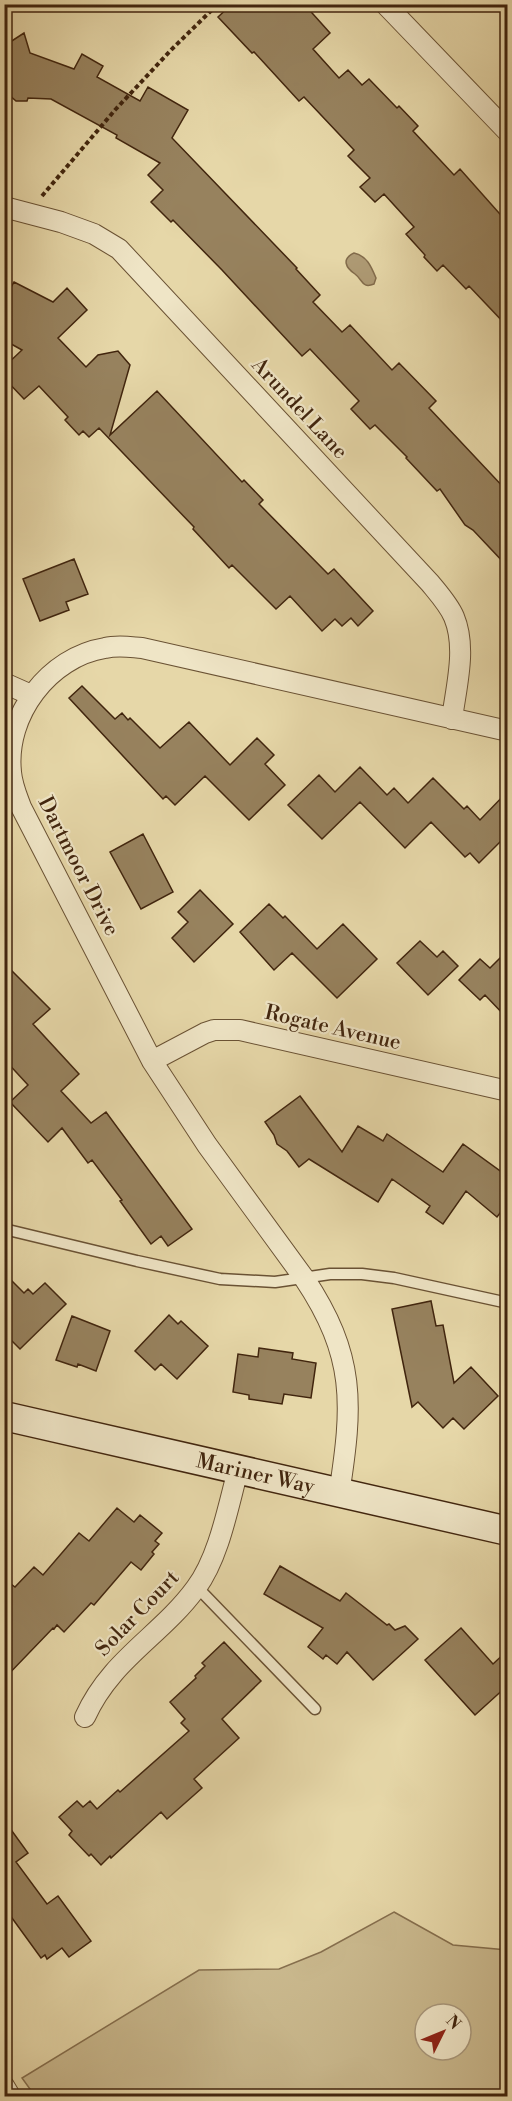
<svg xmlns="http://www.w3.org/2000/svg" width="512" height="2101" font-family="'Libre Bodoni',serif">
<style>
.green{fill:#cab98e;stroke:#866f4e;stroke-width:1.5;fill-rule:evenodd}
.water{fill:#ae9a74;stroke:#826b4b;stroke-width:1.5}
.building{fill:#97825e;stroke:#41250e;stroke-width:1.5}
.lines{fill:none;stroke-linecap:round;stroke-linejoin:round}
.lane-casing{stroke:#6a5234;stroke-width:13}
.street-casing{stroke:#6a5234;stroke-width:22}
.secondary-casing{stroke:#41250e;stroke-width:31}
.path{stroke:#41250e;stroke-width:4;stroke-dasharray:4.5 3;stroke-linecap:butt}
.lane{stroke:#efe5c6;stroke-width:10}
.street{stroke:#efe5c6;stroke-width:20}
.secondary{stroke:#efe5c6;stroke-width:28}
.labels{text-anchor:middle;stroke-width:4.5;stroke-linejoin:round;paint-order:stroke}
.street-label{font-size:21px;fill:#41250e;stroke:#efe5c6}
</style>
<rect width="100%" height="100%" fill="#e6d7a8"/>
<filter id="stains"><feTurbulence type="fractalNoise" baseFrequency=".00333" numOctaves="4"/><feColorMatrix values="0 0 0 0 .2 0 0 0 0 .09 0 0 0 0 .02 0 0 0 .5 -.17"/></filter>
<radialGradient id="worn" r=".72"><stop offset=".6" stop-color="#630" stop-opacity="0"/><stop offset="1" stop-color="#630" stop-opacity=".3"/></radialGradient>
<path class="green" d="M394,1912l59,33 54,5v146h-472l-13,-18 177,-108 80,-1 42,-17zM425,2014h36v36h-36z"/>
<path class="water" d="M354,253c13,3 17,13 22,25l-2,6c-12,5 -11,-4 -19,-10 -9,-6 -14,-15 -1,-21z"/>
<path class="building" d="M232,4h72l26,29 -17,16 26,29 9,-8 14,15 7,-6 28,29 2,-2 19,20 -5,5 41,44 6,-6 47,53v104l-38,-40 -3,3 -23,-24 -6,6 -13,-14 1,-2 -19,-21 8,-7 -30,-33 -9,8 -15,-15 10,-9 -22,-22 6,-6 -50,-53 -5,4 -45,-49 -2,1 -34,-36z
M24,33l6,20 44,16 8,-15 21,12 -6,11 43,24 8,-14 40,23 -16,28 125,130 -1,1 24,26 -7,7 29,30 8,-7 42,45 7,-7 37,38 -7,7 78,83v75l-34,-36 -8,-5 -25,-36 -3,2 -31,-33 1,-1 -32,-32 -5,4 -19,-20 8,-8 -49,-52 -8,7 -80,-86 -49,-50 -2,2 -20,-20 12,-12 -15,-15 12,-12 -44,-25 1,-3 -66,-36 -23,-1 -1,3h-11l-8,-7 1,-7 -5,-5v-36z
M14,282l39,20 14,-14 20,22 -29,28 28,29 12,-12 20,-4 12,14 -20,70 47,-44 85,91 2,-2 19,20 -4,4 69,70 6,-5 39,42 -15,15 -7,-8 -9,8 -7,-7 -13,12 -32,-35 -14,13 -44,-44 -3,3 -36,-39 1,-2 -95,-99 -10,9 -6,-6 -4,4 -14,-15 3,-3 -29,-31 -15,13 -20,-21v-11l18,-17 -18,-10v-40z
M74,559l14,35 -22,8 3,8 -29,11 -17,-42z
M82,686l33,33 7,-6 6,7 2,-2 30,30 29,-26 41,43 27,-27 17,17 -9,9 20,21 -36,35 -44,-44 -30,29 -9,-9 -3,3 -94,-101z
M360,767l27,28 7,-7 14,15 25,-25 31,31 3,-3 13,14 27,-28v43l-28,28 -9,-10 -5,4 -34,-35 -26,26 -45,-46 -38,37 -34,-34 31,-30 16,17z
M143,834l30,58 -32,17 -31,-57z
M200,890l33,34 -39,38 -22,-24 16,-16 -10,-10z
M269,904l14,14 2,-2 32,33 26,-25 34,35 -40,39 -45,-45 -18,17 -34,-38z
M420,941l17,16 6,-6 15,15 -30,29 -31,-32z
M507,951v67l-22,-23 -5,5 -21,-20 21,-21 10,9z
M4,963l46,46 -17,15 46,50 -18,17 30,32 15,-11 86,117 -24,17 -7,-10 -10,8 -31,-43 2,-1 -30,-40 -4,3 -26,-35 -14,14 -38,-40 18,-17 -24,-26z
M300,1096l42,56 16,-26 25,15 4,-7 56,38 20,-28 44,32v28l-10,13 -31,-26 -23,33 -17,-12 4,-6 -38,-27 -14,23 -69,-43 -10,8 -12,-16 -10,-7 -3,-9 -9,-13z
M4,1273l20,20 4,-4 5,5 12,-11 21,21 -46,45 -16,-16z
M431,1301l5,25 7,-1 11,58 17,-16 27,29 -34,33 -11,-11 -10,10 -25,-26 -6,5 -20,-98z
M169,1315l9,9 3,-3 27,25 -31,33 -16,-15 -6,6 -20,-19z
M72,1316l38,15 -14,40 -18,-7 -1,3 -21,-7z
M259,1348l34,5 -1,6 24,4 -5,35 -27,-4 -2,10 -33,-5v-4l-16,-3 5,-38 20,3z
M117,1508l17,14 6,-7 22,18 -7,8 4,3 -7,8 2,2 -13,16 -10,-8 -37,43 -3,-2 -27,29 -7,-7 -3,4 -1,-1 -49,51v-100l11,8 19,-20 9,8 36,-42 10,8z
M280,1566l60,35 6,-8 41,32 2,-1 6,6 10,-4 13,13 -45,41 -26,-28 -10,12 -11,-9 -3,4 -15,-12 15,-19 -59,-34z
M461,1628l32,36 14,-13v35l-32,29 -50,-55z
M224,1642l37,39 -39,38 17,19 -45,41 8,9 -35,31 -6,-7 -50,46 -1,-2 -9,9 -10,-11 -2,2 -20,-21 3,-4 -13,-14 18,-16 6,6 7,-6 7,8 21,-19 2,2 69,-61 -8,-8 4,-4 -15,-17 26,-24 -1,-2 10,-10 -3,-3z
M4,1820l24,33 -12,9 31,42 11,-8 33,45 -22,16 -7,-9 -15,11 -2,-4 -4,3 -37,-51z"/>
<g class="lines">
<defs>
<path id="lane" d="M4,1229l133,32 83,18 55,3 55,-8h32l32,4 114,25
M197,1587l118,122"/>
<path id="street" d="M385,4l123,128
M4,207l57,15 33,12 25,15 311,334c9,11 19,22 24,34 13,31 2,70 -2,102
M4,683l27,12
M152,1061l53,-28 9,-3h26l268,61
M339,1494c14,-90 17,-138 -35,-216l-97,-133 -55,-84 -131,-254c-4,-11 -9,-22 -10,-35 -6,-57 38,-115 94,-124 13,-3 24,-1 37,0l366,83
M85,1717c26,-58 76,-81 111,-129 23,-31 32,-81 42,-118
M4,2086l6,10"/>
<g id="secondary">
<path id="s1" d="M4,1416l504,115"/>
</g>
</defs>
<use href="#lane" class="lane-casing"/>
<use href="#street" class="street-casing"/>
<use href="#secondary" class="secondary-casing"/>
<path class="path" d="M42,196l73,-86 57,-61 46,-45"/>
<use href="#lane" class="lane"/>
<use href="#street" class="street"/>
<use href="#secondary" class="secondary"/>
</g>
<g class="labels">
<g class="street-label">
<text transform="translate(300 408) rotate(47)" y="7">Arundel Lane</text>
<text transform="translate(79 866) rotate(63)" y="7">Dartmoor Drive</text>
<text transform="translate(333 1027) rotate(13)" y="7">Rogate Avenue</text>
<text dy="7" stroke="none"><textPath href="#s1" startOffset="258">Mariner Way</textPath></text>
<text transform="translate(137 1613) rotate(-46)" y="7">Solar Court</text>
</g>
</g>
<rect width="512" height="2101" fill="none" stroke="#e6d7a8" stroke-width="24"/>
<rect x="6" y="6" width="500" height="2089" fill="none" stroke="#41250e" stroke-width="3"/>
<rect x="12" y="12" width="488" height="2077" fill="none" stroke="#41250e" stroke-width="1.5"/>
<g transform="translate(443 2032) rotate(47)"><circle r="28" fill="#efe5c6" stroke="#a9987c" stroke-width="1.5"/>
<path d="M0-4.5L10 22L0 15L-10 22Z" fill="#8f2418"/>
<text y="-9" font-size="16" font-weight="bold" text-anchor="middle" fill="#41250e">N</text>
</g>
<rect width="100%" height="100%" filter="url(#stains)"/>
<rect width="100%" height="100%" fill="url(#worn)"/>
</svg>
